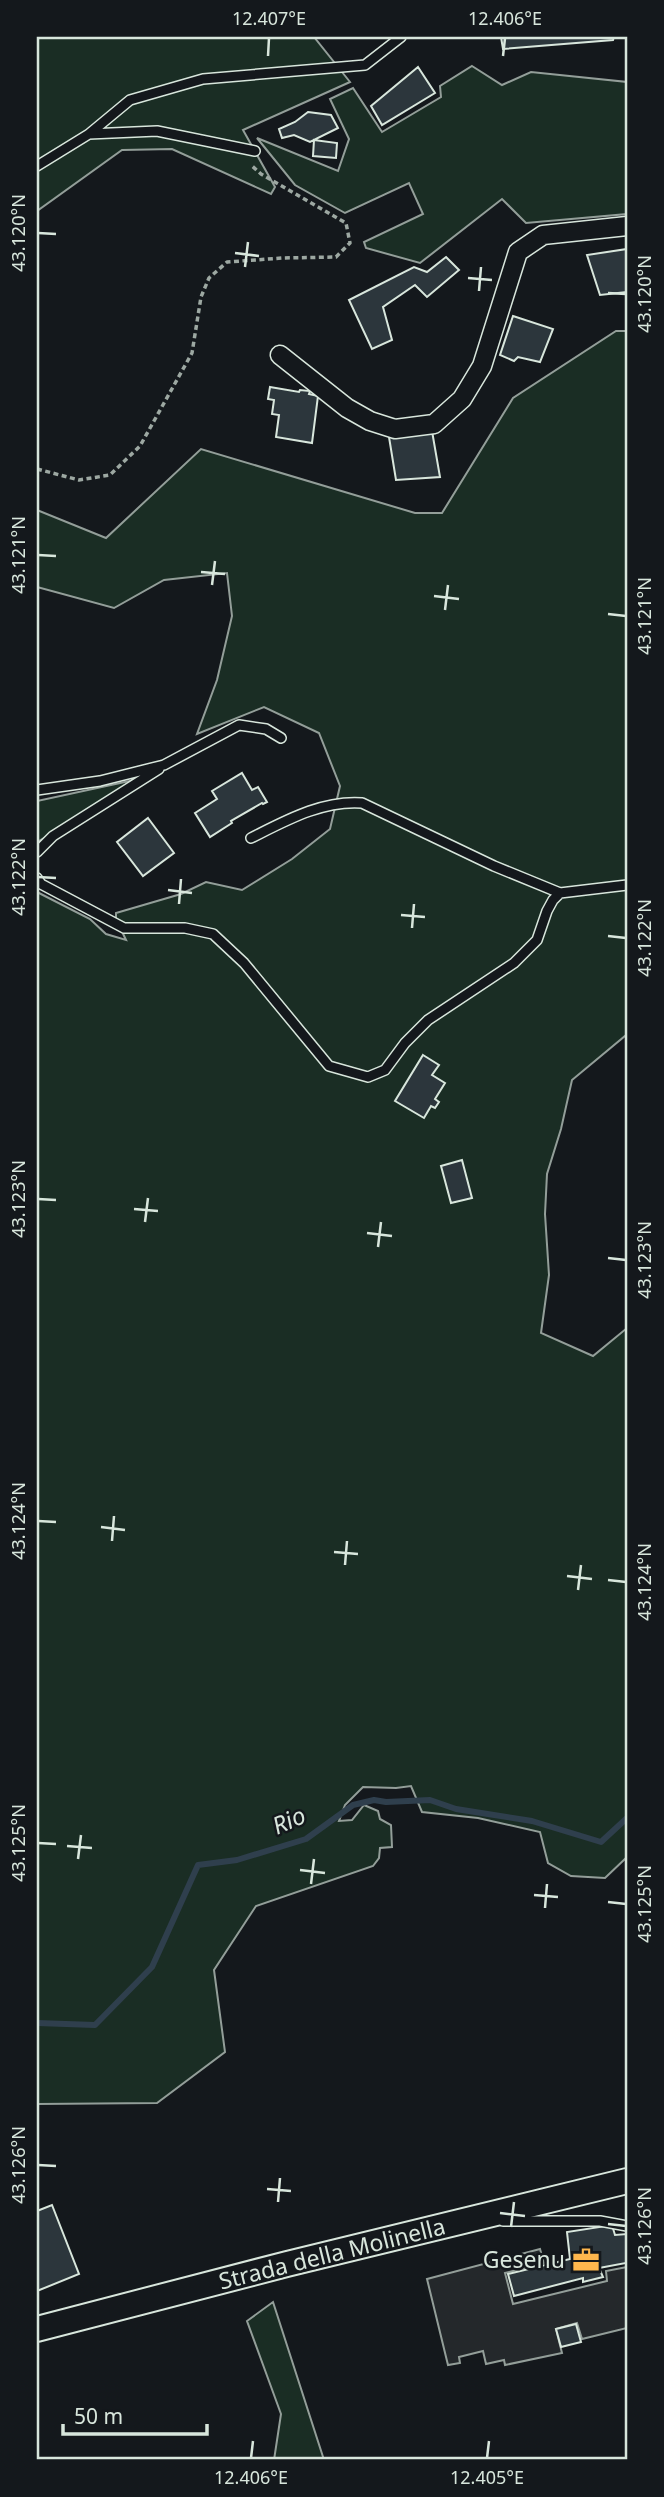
<svg xmlns="http://www.w3.org/2000/svg" width="664" height="2497" font-family="'Noto Sans',sans-serif">
<style>
.green{fill:#1a2d24;stroke:#939e99;stroke-width:2}
.parking{fill:#24282b;stroke:#939e99;stroke-width:2}
.lines{fill:none;stroke-linecap:round;stroke-linejoin:round}
.stream{stroke:#2f3f4d;stroke-width:6}
.building{fill:#2c363c;stroke:#d8e6dc;stroke-width:2}
.service-casing{stroke:#d8e6dc;stroke-width:12}
.minor-casing{stroke:#d8e6dc;stroke-width:21}
.secondary-casing{stroke:#d8e6dc;stroke-width:28}
.path{stroke:#9da8a2;stroke-width:3.5;stroke-dasharray:5 3.5;stroke-linecap:butt}
.service{stroke:#14181c;stroke-width:9}
.minor{stroke:#14181c;stroke-width:18}
.secondary{stroke:#14181c;stroke-width:24}
.ticks{fill:none;stroke:#d8e6dc;stroke-width:2.5}
.labels{text-anchor:middle;stroke-width:5;stroke-linejoin:round;paint-order:stroke}
.street-label{font-size:23px;fill:#d8e6dc;stroke:#14181c}
.poi-label{font-size:23px;fill:#d8e6dc;stroke:#14181c;text-anchor:end}
.water-label{font-size:24px;font-style:italic;fill:#d8e6dc;stroke:#14181c}
.neatline{fill:none;stroke:#d8e6dc;stroke-width:2.5}
.ticks-label{font-size:18px;text-anchor:middle;fill:#d8e6dc}
</style>
<rect width="100%" height="100%" fill="#14181c"/>
<path class="green" d="M37,37h277l36,45 -107,48 32,57 -4,7 -99,-45 -50,1 -85,61z
M472,66l30,19 29,-13 96,10v132l-101,9 -24,-24 -82,64 -54,-15 -2,-6 59,-28 -14,-31 -64,30 -50,-28 -38,-47 81,33 11,-32 -19,-40 23,-11 29,44 59,-35 -1,-11z
M616,331h11v706l-2,-1 -53,44 -11,49 -14,45 -2,40 4,61 -8,58 52,23 34,-28v529l-22,21 -34,-2 -23,-13 -8,-31 -62,-14 -56,-6 -11,-26 -15,2 -33,-1 -18,18 -6,16 13,-1 12,-15 14,6 2,8 11,6 1,22 -12,1 -1,10 -6,8 -117,40 -42,64 11,82 -68,51 -120,1v-1212l53,27 16,15 20,6 -10,-21v-6l65,-19 25,-12 36,8 50,-31 38,-30 10,-43 -21,-53 -55,-26 -67,27 20,-54 15,-64 -5,-43 -63,7 -50,28 -77,-21v-77l69,28 95,-89 214,64h27l71,-115z
M134,780l4,1 -1,4 -100,57v-41z
M273,2302l51,158h-50l7,-46 -34,-93z"/>
<path class="parking" d="M540,2249l4,14 -39,10 8,31 94,-23 -1,-10 21,-4v61l-45,11 -5,-16 -21,6 6,24 -57,12 -1,-5 -18,4 -3,-13 -24,6 1,6 -12,2 -21,-86z"/>
<g class="lines">
<path class="stream" d="M37,2023l58,2 57,-58 46,-102 39,-5 69,-21 47,-34 21,-5 12,2 44,-2 26,9 76,12 69,21 26,-24"/>
</g>
<path class="building" d="M501,37h113l-1,3 -110,9z
M418,67l17,26 -53,32 -11,-19z
M308,112l23,3 7,13 -28,14 -16,-7 -12,3 -3,-9 16,-7z
M314,140l23,3 -1,15 -23,-2z
M627,249v43l-27,3 -13,-40z
M446,257l13,13 -32,27 -12,-12 -32,22 9,33 -20,9 -23,-49 65,-33 13,5z
M513,316l40,13 -13,33 -22,-5 -4,4 -14,-6z
M270,387l29,5 1,-2 10,1 -1,3 9,2 -6,47 -36,-6 3,-22 -7,-1 2,-14 -6,-1z
M432,431l8,46 -44,3 -7,-43z
M242,773l10,17 6,-3 9,15 -4,2 -1,-1 -31,18 1,2 -22,14 -15,-24 22,-14 -5,-8z
M148,818l26,35 -31,23 -26,-34z
M423,1055l16,10 -7,10 13,8 -10,16 4,3 -4,6 -4,-2 -7,12 -29,-17z
M462,1160l10,38 -21,5 -10,-37z
M52,2205l27,69 -42,17v-80z
M612,2225l3,10 12,-1 -1,29 -27,5 4,9 -20,5v-4l-69,18 -6,-22 62,-15 -3,-27z
M576,2324l5,18 -20,5 -5,-18z"/>
<g class="lines">
<defs>
<path id="service" d="M89,134l41,-34 73,-21 162,-14 36,-28
M37,166l52,-32 68,-3 98,20
M37,790l63,-9 64,-16 75,-40 27,4 15,9
M251,838c34,-17 71,-38 111,-35l132,63 66,27
M37,852l16,-16 106,-67
M37,878l4,6 83,44h61l28,6 31,29 85,103 39,11 17,-7 20,-27 23,-23 86,-57 23,-23 10,-29 6,-11 7,-7 67,-8
M503,2221h97l27,5"/>
<path id="minor" d="M280,355l67,53 23,13 25,8 39,-5 28,-25 20,-33 36,-114 25,-17 84,-9"/>
<path id="secondary" d="M37,2329l250,-65 340,-83"/>
</defs>
<use href="#service" class="service-casing"/>
<use href="#minor" class="minor-casing"/>
<use href="#secondary" class="secondary-casing"/>
<path class="path" d="M37,469l42,11 31,-5 30,-29 52,-93 9,-56 8,-19 18,-16 55,-4 54,-1 14,-14 -4,-20 -85,-49 -10,-9"/>
<use href="#service" class="service"/>
<use href="#minor" class="minor"/>
<use href="#secondary" class="secondary"/>
</g>
<path class="ticks" d="M268,56l1,-18M503,56l2,-18M38,233l18,1M235,253l24,3M245,267l3,-25M468,278l24,2M479,291l2,-24M608,293l18,1M38,555l18,1M201,572l24,2M212,585l3,-24M434,596l25,3M445,610l3,-25M608,614l18,2M38,877l18,1M168,890l24,3M179,904l2,-25M401,915l24,2M412,928l2,-24M608,936l18,2M38,1199l18,1M134,1209l24,2M145,1222l3,-24M367,1233l25,3M378,1247l3,-25M608,1258l18,2M38,1521l18,1M101,1527l24,3M112,1541l2,-25M334,1552l24,2M345,1565l2,-24M567,1576l25,3M608,1580l18,2M578,1590l3,-25M38,1843l18,1M67,1846l25,2M78,1859l3,-24M300,1870l25,3M311,1884l3,-25M534,1895l24,2M608,1902l18,2M545,1908l2,-24M38,2165l18,1M267,2189l24,2M278,2202l2,-24M500,2213l25,3M608,2224l18,2M511,2227l3,-25M251,2458l2,-17M487,2458l2,-17"/>
<defs>
<symbol id="office-bare" viewBox="-9 -9 18 18"><path d="M-6-3h4V-5.5h4V-3h4V5H-6ZM-1-4.5V-3h2v-1.5ZM-6 0V1H6V0Z" fill="#ffb74d" stroke="#14181c" stroke-width="2.5" paint-order="stroke"/></symbol>
</defs>
<g fill-rule="evenodd">
<use href="#office-bare" x="567" y="2241" width="38" height="38"/>
</g>
<g class="labels">
<g class="street-label">
<text transform="translate(332 2254) rotate(-14)" y="8">Strada della Molinella</text>
</g>
<g class="poi-label">
<text x="565" y="2268">Gesenu</text>
</g>
<g class="water-label">
<text transform="translate(289 1821) rotate(-24)" y="8">Rio</text>
</g>
</g>
<rect width="664" height="2497" fill="none" stroke="#14181c" stroke-width="77"/>
<path d="M63 2424v10h144v-10" fill="none" stroke="#d8e6dc" stroke-width="3.5"/>
<text x="74" y="2424" font-size="21" fill="#d8e6dc" stroke="#14181c" stroke-width="5" paint-order="stroke">50 m</text>
<rect x="38" y="38" width="588" height="2420" class="neatline"/>
<g class="ticks-label">
<text x="269" y="25">12.407°E</text>
<text x="505" y="25">12.406°E</text>
<text transform="translate(19 233) rotate(-90)" y="6">43.120°N</text>
<text transform="translate(645 294) rotate(-90)" y="6">43.120°N</text>
<text transform="translate(19 555) rotate(-90)" y="6">43.121°N</text>
<text transform="translate(645 616) rotate(-90)" y="6">43.121°N</text>
<text transform="translate(19 877) rotate(-90)" y="6">43.122°N</text>
<text transform="translate(645 938) rotate(-90)" y="6">43.122°N</text>
<text transform="translate(19 1199) rotate(-90)" y="6">43.123°N</text>
<text transform="translate(645 1260) rotate(-90)" y="6">43.123°N</text>
<text transform="translate(19 1521) rotate(-90)" y="6">43.124°N</text>
<text transform="translate(645 1582) rotate(-90)" y="6">43.124°N</text>
<text transform="translate(19 1843) rotate(-90)" y="6">43.125°N</text>
<text transform="translate(645 1904) rotate(-90)" y="6">43.125°N</text>
<text transform="translate(19 2165) rotate(-90)" y="6">43.126°N</text>
<text transform="translate(645 2226) rotate(-90)" y="6">43.126°N</text>
<text x="251" y="2484">12.406°E</text>
<text x="487" y="2484">12.405°E</text>
</g>
</svg>
